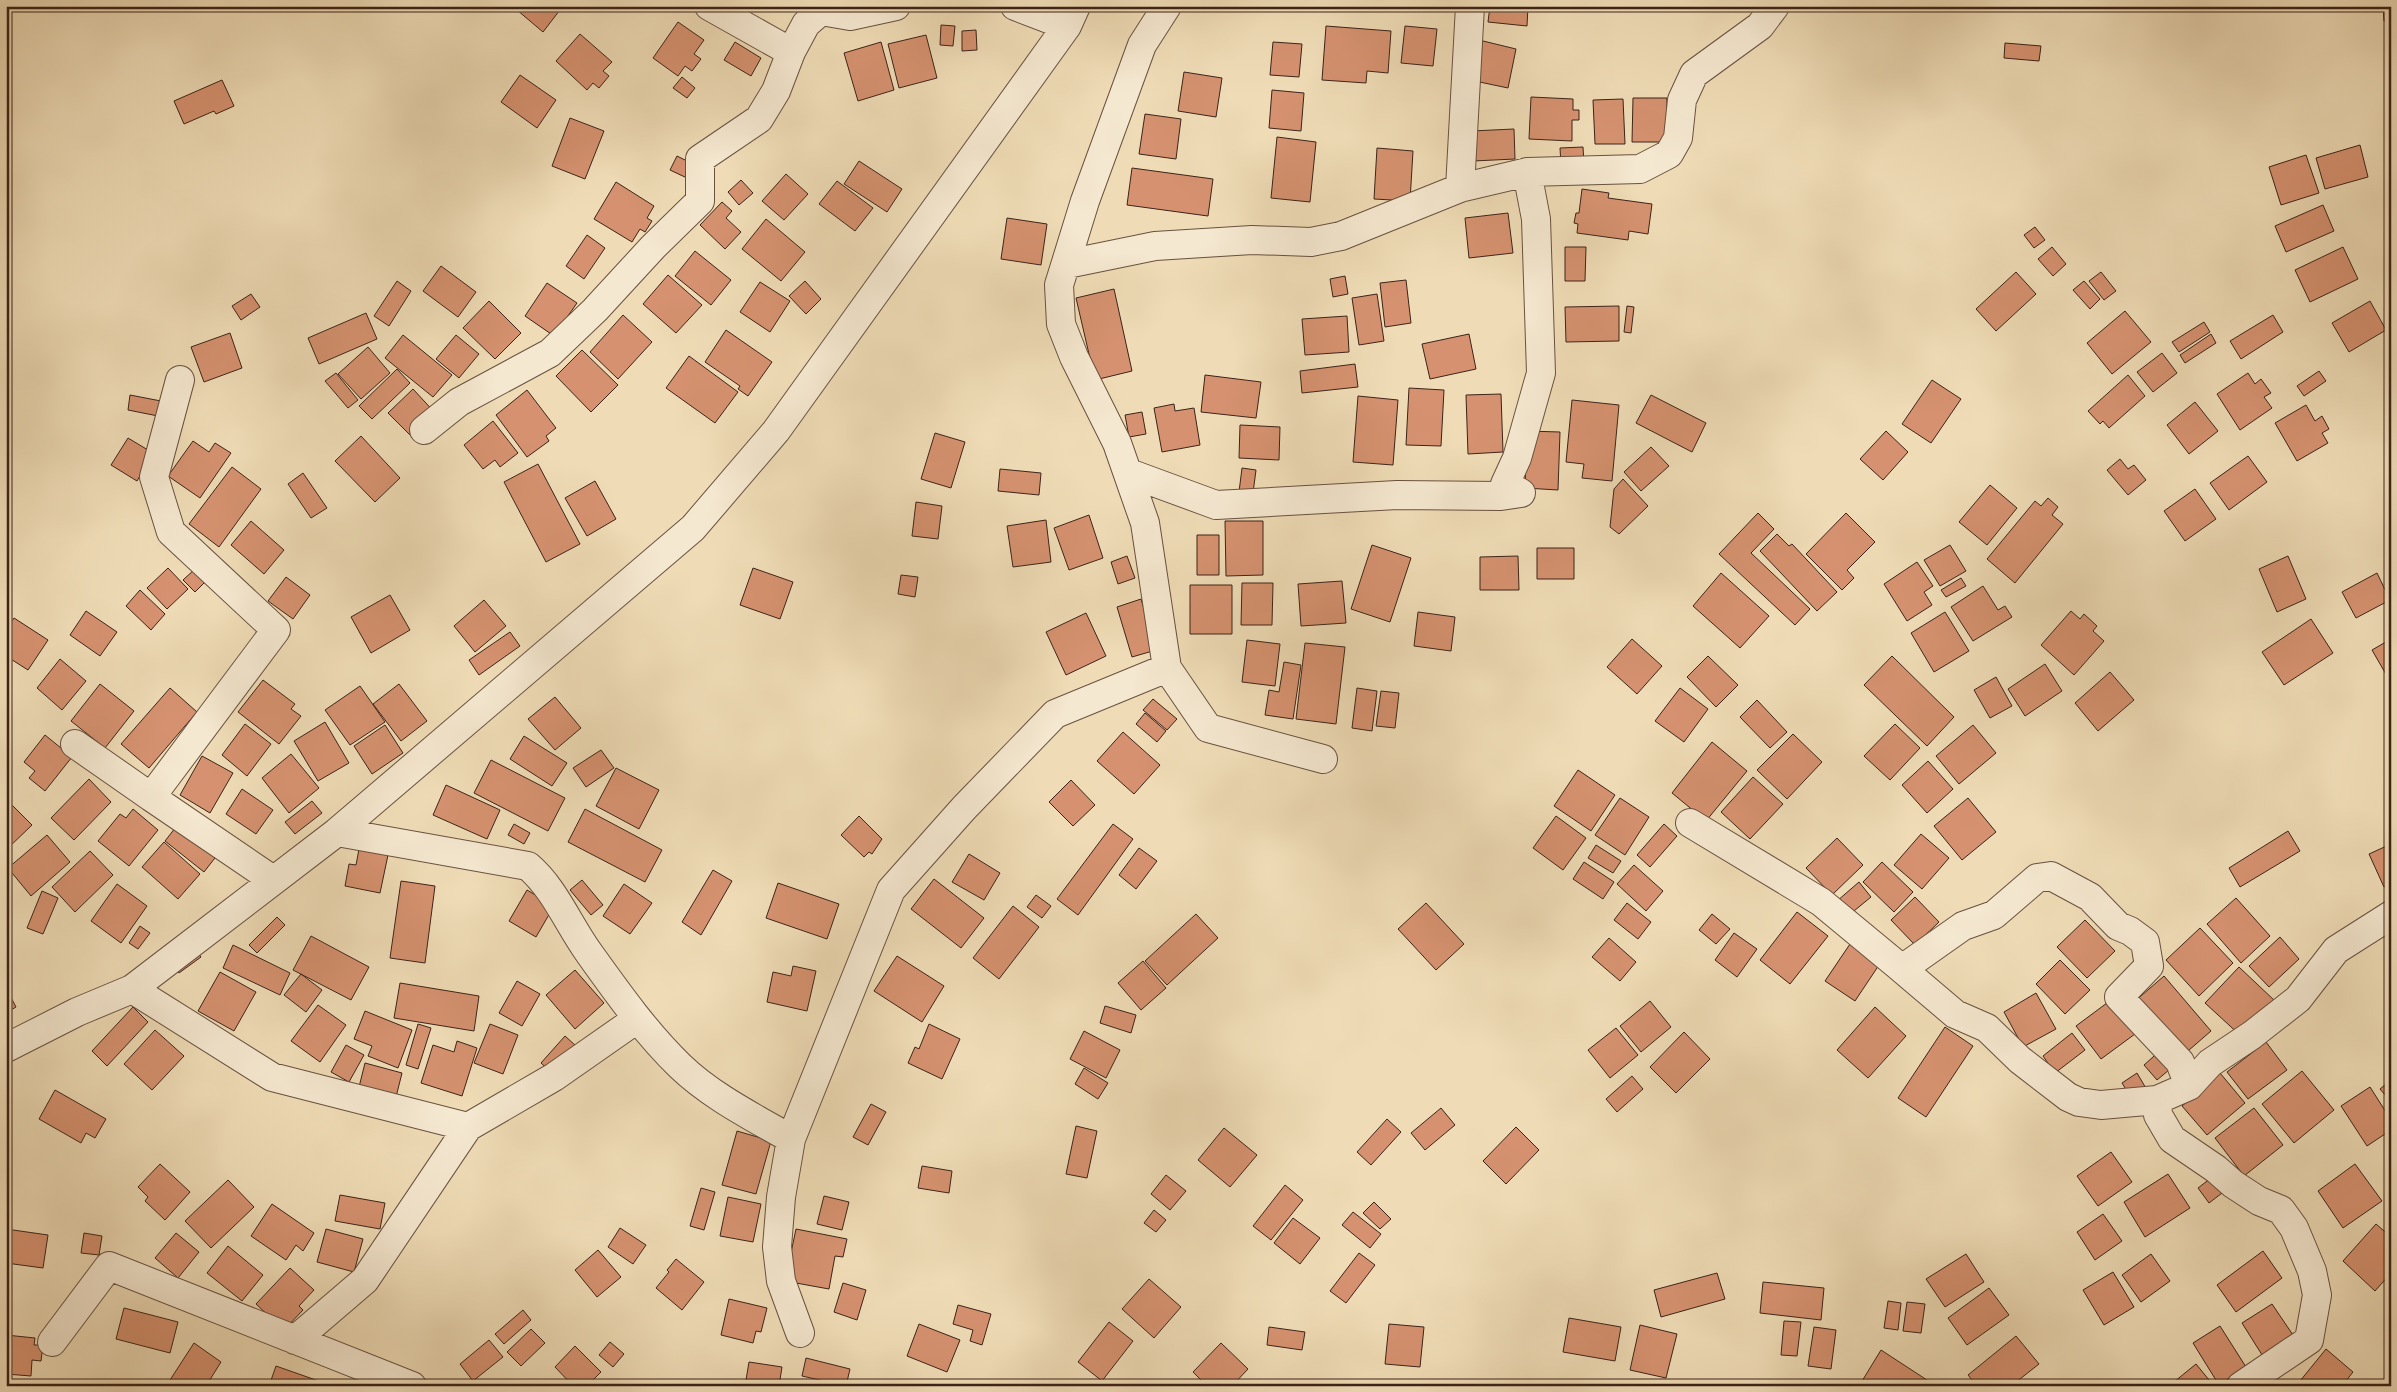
<svg xmlns="http://www.w3.org/2000/svg" width="2397" height="1392" font-family="'IM FELL English',serif">
<style>
.building{fill:#d69270;stroke:#3c2319}
.lines{fill:none;stroke-linecap:round;stroke-linejoin:round}
.minor-casing{stroke:#695140;stroke-width:30}
.minor{stroke:#f5e8d0;stroke-width:28}
</style>
<rect width="100%" height="100%" fill="#efdcb6"/>
<filter id="stains"><feTurbulence type="fractalNoise" baseFrequency=".004" numOctaves="4"/><feColorMatrix values="0 0 0 0 .2 0 0 0 0 .09 0 0 0 0 .02 0 0 0 .5 -.17"/></filter>
<radialGradient id="worn" r=".72"><stop offset=".6" stop-color="#630" stop-opacity="0"/><stop offset="1" stop-color="#630" stop-opacity=".3"/></radialGradient>
<path class="building" d="M520,6h43l-20,26 -26,-22z
M1490,6h38l-1,20 -39,-4z
M2383,6h8v15h-7z
M678,22l26,18 -10,14 7,5 -9,12 -7,-5 -7,10 -25,-18z
M941,25l14,1 -2,20 -13,-1z
M1326,26l65,5 -3,42 -21,-2 -1,12 -44,-3z
M1405,26l32,3 -4,37 -32,-3z
M976,30l1,20 -15,1v-20z
M580,34l32,28 -9,9 6,5 -10,12 -6,-5 -6,7 -31,-29z
M926,35l11,43 -38,10 -11,-44z
M1479,40l37,9 -8,39 -38,-8z
M735,42l26,16 -10,18 -27,-16z
M881,42l13,48 -36,11 -14,-48z
M1273,42l29,2 -3,33 -29,-2z
M2005,43l36,3 -2,15 -35,-3z
M1184,72l38,6 -6,39 -38,-6z
M520,75l36,25 -19,28 -36,-26z
M682,77l13,11 -8,10 -14,-10z
M222,80l12,26 -18,8 -2,-3 -30,13 -10,-23z
M1272,90l32,3 -3,38 -32,-3z
M1531,97l42,2v11h6v10h-7v21l-43,-2z
M1633,98h34v44h-35z
M1623,99l2,45h-30l-2,-44z
M1145,114l36,5 -5,40 -37,-5z
M570,118l34,13 -19,48 -33,-13z
M1514,129l1,30 -42,2 -2,-30z
M1277,137l39,5 -6,60 -39,-4z
M2360,145l8,32 -43,12 -9,-31z
M1583,147l1,17 -23,1 -1,-17z
M1377,148l36,3 -3,50 -36,-2z
M2306,155l13,38 -38,12 -12,-38z
M677,156l16,8 -6,14 -17,-8z
M859,161l43,28 -15,23 -43,-28z
M1132,168l81,11 -5,37 -81,-11z
M786,174l22,20 -24,26 -22,-19z
M741,180l12,13 -14,12 -11,-13z
M837,181l36,27 -18,23 -36,-27z
M616,182l38,24 -7,12 5,3 -7,11 -5,-3 -8,13 -38,-23z
M1582,189l27,4 -1,5 44,6 -4,30 -19,-3 -1,9 -51,-7 1,-9 -4,-1 2,-10h3z
M722,202l10,9 -6,7 15,14 -16,17 -25,-24z
M2323,205l11,26 -48,21 -11,-26z
M1508,213l5,40 -44,5 -4,-40z
M1007,218l40,6 -6,41 -40,-6z
M766,219l39,33 -24,29 -39,-32z
M2035,227l10,13 -11,8 -10,-13z
M587,235l18,13 -21,31 -18,-13z
M1565,247h21l-1,34h-20z
M2052,247l14,17 -13,12 -15,-17z
M2343,247l15,32 -48,23 -15,-32z
M695,251l36,29 -20,25 -36,-29z
M441,266l35,26 -18,25 -35,-26z
M2016,272l20,22 -40,37 -20,-22z
M2101,272l15,19 -12,9 -15,-19z
M668,275l34,30 -26,28 -33,-29z
M1345,276l3,18 -15,3 -3,-18z
M1406,280l5,43 -26,4 -5,-44z
M397,281l14,10 -22,35 -15,-10z
M805,281l16,18 -15,15 -17,-18z
M2084,281l16,18 -10,10 -17,-19z
M760,282l30,19 -20,31 -30,-20z
M547,283l30,20 -23,33 -29,-20z
M1114,289l18,82 -37,9 -19,-82z
M251,294l9,13 -19,13 -9,-14z
M1377,294l7,47 -25,4 -7,-47z
M489,301l32,32 -26,26 -32,-31z
M2370,301l16,29 -37,22 -17,-29z
M1619,306v35l-53,1 -1,-35z
M1627,306l7,1 -3,26 -7,-1z
M2125,311l26,31 -39,32 -25,-31z
M366,313l11,26 -58,25 -11,-26z
M623,315l29,27 -34,37 -28,-27z
M2273,315l10,17 -42,27 -11,-18z
M1347,316l2,36 -44,3 -3,-36z
M2204,322l6,10 -31,20 -7,-10z
M726,330l46,32 -24,34 -10,-7 2,-3 -35,-24z
M230,333l12,35 -38,14 -13,-35z
M1469,334l7,35 -46,10 -8,-35z
M2211,334l5,9 -31,20 -5,-8z
M403,335l49,40 -19,22 -48,-39z
M456,335l23,19 -20,24 -23,-19z
M368,347l22,26 -29,26 -23,-25z
M582,350l36,35 -27,27 -35,-36z
M2162,353l15,20 -24,19 -16,-20z
M689,356l49,36 -23,31 -49,-35z
M1355,364l3,23 -56,6 -2,-22z
M397,369l13,14 -38,36 -13,-13z
M2319,371l7,10 -22,15 -7,-10z
M336,373l22,27 -10,8 -23,-27z
M2248,373l7,11 6,-5 10,14 -7,4 8,11 -32,22 -23,-36z
M1205,375l56,7 -5,36 -55,-6z
M2128,375l17,21 -36,32 -6,-7 -3,3 -12,-13z
M1932,380l29,19 -30,44 -29,-19z
M1409,388l35,2 -3,56 -35,-1z
M413,389l24,26 -24,23 -25,-25z
M527,390l29,38 -10,8 3,5 -22,16 -31,-42z
M1501,394l2,58 -35,2 -2,-59z
M130,395l31,6 -3,15 -30,-6z
M1651,395l55,28 -14,29 -56,-29z
M1358,396l40,4 -5,65 -40,-3z
M1572,400l47,5 -7,76 -30,-3 2,-14 -18,-2z
M2195,402l23,29 -29,23 -22,-29z
M1174,404l1,7 19,-3 6,37 -38,7 -8,-44z
M2306,405l9,16 7,-5 7,13 -7,4 6,10 -31,18 -22,-38z
M1142,412l4,22 -17,3 -4,-22z
M493,421l25,32 -18,14 -5,-7 -12,9 -19,-24z
M1240,425l40,2 -1,33 -40,-2z
M1527,431l33,1 -2,58 -33,-2z
M1886,431l22,21 -25,28 -23,-21z
M935,433l30,9 -14,46 -30,-9z
M361,436l39,42 -25,24 -40,-41z
M128,438l25,15 -16,28 -26,-16z
M193,441l16,11 6,-9 16,10 -31,45 -32,-22z
M1651,447l18,19 -28,25 -17,-19z
M2248,456l19,26 -38,28 -19,-27z
M2120,459l8,10 6,-4 12,15 -18,15 -21,-25z
M538,464l42,80 -34,18 -42,-80z
M232,467l29,22 -42,58 -30,-23z
M1242,468l14,2 -3,23 -14,-1z
M1000,469l41,4 -2,22 -41,-4z
M303,473l24,35 -16,10 -23,-34z
M1623,479l25,27 -29,28 -9,-7 4,-38z
M595,481l21,38 -29,17 -22,-38z
M1990,485l27,23 -30,37 -28,-23z
M2195,489l21,30 -31,22 -21,-30z
M2048,498l10,9 -6,8 11,9 -48,59 -28,-24 48,-58 6,5z
M916,502l26,4 -4,33 -26,-3z
M1758,513l16,16 -23,24 59,56 -15,16 -76,-71z
M1846,513l29,29 -28,28 7,8 -12,12 -36,-36z
M1089,515l14,43 -34,12 -15,-42z
M1046,520l5,42 -38,5 -6,-41z
M251,521l33,29 -20,24 -33,-29z
M1225,521h38v54l-37,1z
M1777,534l12,12 3,-2 45,48 -20,19 -57,-60z
M1197,535h22v40h-22z
M1372,545l39,13 -21,64 -39,-13z
M1950,545l16,26 -26,15 -16,-26z
M1537,548h37v31h-37z
M1127,556l8,22 -17,6 -7,-22z
M1518,556l1,34h-39v-33z
M2288,556l18,43 -29,13 -18,-43z
M1917,562l16,24 -9,6 8,13 -25,16 -23,-37z
M168,568l20,21 -21,20 -20,-21z
M753,568l40,14 -13,37 -40,-14z
M195,569l11,12 -11,11 -12,-12z
M1721,573l48,43 -29,32 -47,-42z
M2377,573l13,27 -34,18 -14,-26z
M901,575l17,2 -3,20 -17,-3z
M286,577l24,18 -17,24 -25,-18z
M1961,578l5,8 -20,11 -5,-7z
M1342,581l4,42 -45,3 -3,-42z
M1242,583h31l-1,42h-31z
M1190,585h42v49h-42z
M1983,586l15,24 7,-4 7,11 -39,24 -22,-34z
M140,590l25,24 -14,16 -25,-24z
M390,595l20,35 -39,23 -20,-36z
M1141,599l15,51 -24,7 -15,-50z
M484,600l22,26 -31,26 -21,-26z
M86,611l31,21 -17,24 -30,-21z
M2071,611l9,8 4,-5 13,12 -4,5 11,10 -30,34 -33,-30z
M1418,612l37,5 -4,34 -37,-5z
M1945,612l24,39 -35,21 -23,-39z
M1086,613l20,43 -40,19 -20,-43z
M14,618l34,22 -20,30 -22,-14v-26z
M2311,619l22,34 -49,32 -22,-33z
M510,632l10,14 -41,29 -10,-15z
M1632,639l30,27 -25,28 -30,-27z
M2391,639v44l-19,-33z
M1247,640l33,4 -5,42 -33,-4z
M1305,643l40,4 -9,77 -40,-5z
M1708,656l30,29 -22,22 -29,-30z
M1892,656l62,61 -27,29 -63,-61z
M60,659l26,22 -24,29 -25,-22z
M1284,662l17,3 -8,54 -28,-4 4,-25 10,2z
M2045,664l17,27 -37,25 -17,-27z
M2110,672l24,28 -36,31 -23,-28z
M1996,677l16,29 -22,12 -16,-28z
M263,680l32,24 -4,5 10,7 -22,28 -41,-32z
M100,684l34,27 -29,37 -34,-27z
M399,684l28,37 -26,20 -28,-37z
M360,686l25,36 -35,23 -25,-35z
M170,688l27,24 -48,56 -28,-24z
M1357,688l20,3 -5,40 -20,-3z
M1680,688l28,21 -24,33 -29,-21z
M1381,691l18,2 -4,35 -19,-2z
M555,697l26,31 -26,22 -27,-31z
M1153,699l24,20 -10,11 -24,-20z
M1757,700l30,32 -17,16 -30,-31z
M1145,713l21,18 -9,11 -21,-18z
M325,722l24,41 -31,18 -24,-40z
M245,724l26,20 -24,32 -25,-21z
M1895,724l25,24 -30,32 -26,-24z
M385,725l18,28 -31,21 -18,-28z
M1973,725l23,28 -37,31 -23,-28z
M1123,732l37,33 -26,29 -37,-33z
M1793,734l29,28 -35,37 -30,-29z
M45,735l27,22 -27,34 -16,-13 6,-7 -11,-9z
M524,736l43,27 -15,23 -42,-27z
M1712,742l35,29 -41,50 -34,-28z
M601,750l13,18 -28,19 -13,-19z
M291,754l28,34 -30,25 -27,-35z
M202,756l31,17 -23,40 -30,-18z
M491,760l74,38 -17,33 -74,-38z
M1928,761l25,28 -26,24 -25,-28z
M616,768l43,22 -20,39 -43,-23z
M1578,770l37,25 -24,36 -37,-25z
M1753,777l30,27 -33,35 -29,-27z
M89,779l22,23 -37,38 -23,-22z
M1071,780l24,25 -22,21 -24,-24z
M446,785l54,25 -13,29 -54,-24z
M242,789l31,21 -17,24 -30,-20z
M1620,798l29,19 -24,38 -30,-20z
M1968,798l28,34 -34,28 -28,-34z
M6,799l26,26 -26,25z
M312,801l10,12 -27,21 -10,-12z
M133,809l25,21 -29,36 -31,-25 22,-27 6,4z
M585,809l77,41 -17,32 -77,-40z
M859,816l23,23 -10,15 -3,-2 -5,5 -23,-22z
M1556,816l30,22 -23,32 -30,-22z
M179,823l39,31 -14,18 -39,-31z
M514,824l16,9 -6,11 -16,-9z
M1113,824l20,15 -55,76 -21,-16z
M1664,824l13,12 -27,31 -13,-12z
M2288,831l12,20 -60,36 -11,-19z
M1921,834l28,24 -27,31 -28,-24z
M47,835l23,27 -39,34 -23,-28z
M1837,838l26,27 -31,30 -26,-27z
M164,842l36,32 -22,25 -36,-32z
M2391,844v40l-7,3 -15,-33z
M1596,845l25,16 -8,12 -25,-15z
M1139,848l18,13 -21,28 -17,-14z
M359,849l29,6 -8,38 -35,-7 4,-22 7,1z
M90,851l23,24 -38,37 -23,-25z
M969,854l31,19 -16,27 -32,-18z
M1584,862l30,20 -11,17 -30,-20z
M1882,862l31,30 -19,20 -31,-30z
M1634,865l29,26 -17,20 -29,-27z
M713,870l19,11 -31,54 -19,-13z
M934,879l50,39 -23,30 -50,-39z
M582,880l21,25 -12,10 -21,-25z
M401,881l34,5 -10,77 -35,-5z
M1859,882l12,15 -22,18 -12,-14z
M778,883l61,21 -12,35 -61,-21z
M117,884l30,22 -26,37 -30,-22z
M624,884l28,19 -22,31 -27,-18z
M527,890l27,16 -18,31 -27,-16z
M42,891l16,7 -15,36 -16,-6z
M1036,895l15,11 -9,12 -15,-11z
M1915,897l24,25 -24,23 -24,-25z
M2236,898l34,38 -29,27 -34,-39z
M1426,903l38,41 -28,26 -38,-41z
M1627,903l24,19 -13,17 -24,-19z
M1013,906l26,21 -40,52 -26,-21z
M1797,912l31,24 -38,48 -30,-24z
M1196,914l22,24 -51,47 -22,-24z
M1712,914l18,15 -14,15 -17,-14z
M277,917l8,8 -28,28 -8,-8z
M2085,920l30,31 -28,27 -30,-31z
M140,926l10,7 -12,16 -9,-6z
M2200,928l33,35 -34,33 -33,-36z
M1734,933l23,16 -20,28 -22,-17z
M311,936l58,31 -18,33 -58,-30z
M2280,937l19,22 -30,28 -20,-21z
M1609,938l27,24 -16,19 -28,-24z
M1850,944l29,21 -24,36 -30,-20z
M233,945l57,28 -10,22 -57,-27z
M194,948l7,9 -22,16 -7,-10z
M897,956l47,30 -22,36 -48,-31z
M2060,960l30,30 -25,24 -29,-30z
M1143,961l23,27 -25,22 -23,-27z
M793,966l23,5 -9,40 -40,-9 6,-30 18,4z
M2239,967l36,34 -33,36 -37,-34z
M575,970l29,33 -29,26 -29,-34z
M220,972l36,20 -22,39 -36,-20z
M301,974l21,16 -16,22 -22,-17z
M2164,976l47,55 -30,26 -47,-55z
M517,981l23,13 -18,32 -23,-13z
M400,983l79,13 -5,35 -80,-13z
M6,988l10,19 -10,6z
M2036,993l20,36 -33,18 -19,-35z
M2111,1000l24,34 -34,25 -25,-33z
M1650,1001l21,26 -30,25 -21,-26z
M318,1005l28,20 -26,37 -29,-21z
M1105,1006l31,9 -5,18 -31,-10z
M133,1007l15,15 -41,44 -15,-15z
M1875,1007l31,29 -38,42 -31,-28z
M365,1011l47,19 -14,38 -30,-12 4,-10 -18,-7z
M418,1024l13,4 -13,41 -12,-4z
M490,1024l28,11 -15,39 -29,-11z
M929,1024l31,15 -18,40 -34,-16 7,-16 4,2z
M1945,1027l28,19 -47,71 -28,-19z
M1616,1028l22,27 -28,23 -22,-28z
M155,1030l29,26 -32,34 -28,-26z
M1084,1031l36,19 -14,28 -36,-19z
M1684,1032l26,27 -34,34 -26,-26z
M2072,1033l13,17 -30,23 -12,-17z
M565,1036l11,10 -24,27 -11,-10z
M457,1041l20,7 -15,48 -41,-13 12,-38 21,7z
M2266,1042l21,28 -39,29 -21,-27z
M346,1045l18,10 -15,27 -18,-10z
M2162,1049l13,16 -18,15 -13,-15z
M365,1063l37,10 -6,24 -37,-10z
M1084,1068l24,15 -10,16 -23,-15z
M2302,1071l32,39 -40,33 -32,-39z
M2137,1073l10,17 -15,9 -10,-16z
M2220,1073l25,30 -38,32 -25,-29z
M1632,1076l11,13 -26,23 -11,-13z
M2391,1080v22l-11,-13z
M2370,1087l21,33v10l-24,16 -26,-40z
M55,1090l51,29 -11,19 -9,-5 -5,10 -42,-24z
M871,1104l15,8 -18,33 -15,-8z
M1441,1108l14,17 -30,25 -14,-17z
M2254,1108l29,37 -39,31 -29,-38z
M1387,1119l14,13 -30,33 -14,-13z
M1076,1126l21,5 -10,47 -21,-4z
M1516,1127l23,23 -33,34 -23,-23z
M1224,1128l33,27 -27,32 -32,-27z
M737,1131l34,10 -15,53 -34,-9z
M2111,1152l21,30 -34,24 -21,-30z
M160,1164l30,28 -25,28 -20,-19 3,-4 -10,-10z
M2355,1164l27,37 -39,27 -25,-37z
M922,1166l30,5 -3,22 -31,-5z
M2168,1174l22,34 -45,29 -21,-35z
M1166,1175l20,16 -16,19 -19,-16z
M2215,1175l11,15 -17,13 -11,-15z
M228,1180l26,27 -43,41 -26,-27z
M1285,1185l18,15 -32,40 -18,-14z
M701,1188l14,4 -11,38 -14,-4z
M340,1195l45,8 -5,26 -45,-8z
M824,1196l25,6 -7,28 -25,-6z
M728,1197l33,7 -8,38 -33,-6z
M1374,1202l17,17 -11,10 -17,-16z
M272,1204l42,29 -11,18 -7,-6 -10,15 -35,-24z
M1154,1210l12,10 -10,12 -12,-9z
M1353,1212l28,22 -11,14 -28,-23z
M2103,1214l19,27 -27,19 -18,-28z
M1293,1218l27,20 -20,26 -26,-21z
M2376,1224l15,13v36l-16,18 -32,-30z
M620,1228l26,17 -13,19 -25,-17z
M6,1229l42,6 -5,33 -37,-5z
M326,1229l37,10 -9,33 -37,-10z
M796,1229l51,10 -4,18 -8,-1 -6,33 -44,-8z
M84,1233l18,3 -3,19 -18,-2z
M176,1233l23,19 -21,26 -23,-20z
M228,1246l35,29 -21,26 -35,-28z
M598,1250l23,27 -24,20 -22,-27z
M2263,1251l19,27 -46,34 -19,-27z
M1359,1253l16,12 -29,38 -16,-12z
M1966,1254l18,28 -39,25 -19,-28z
M2151,1254l19,27 -29,21 -19,-27z
M676,1259l28,23 -22,28 -26,-22 13,-16 -2,-2z
M290,1268l24,22 -15,16 4,4 -19,20 -28,-26z
M2113,1272l21,35 -30,18 -21,-35z
M1717,1273l8,26 -64,18 -7,-27z
M1149,1279l32,28 -27,31 -32,-29z
M1763,1282l61,6 -3,32 -61,-7z
M843,1283l23,7 -9,30 -23,-8z
M1989,1288l20,27 -42,30 -19,-27z
M729,1299l38,9 -6,24 -5,-1 -3,12 -32,-8z
M1888,1301l13,2 -3,27 -14,-2z
M1907,1302l18,2 -4,29 -18,-2z
M2272,1304l23,34 -31,20 -22,-35z
M958,1305l33,9 -9,31 -12,-4 3,-11 -20,-6z
M124,1308l54,14 -8,31 -54,-14z
M523,1310l8,10 -27,24 -9,-10z
M1569,1318l52,9 -6,34 -52,-9z
M1784,1321l17,1 -4,34 -16,-1z
M1109,1322l24,19 -31,40 -24,-19z
M919,1324l41,16 -13,32 -40,-16z
M1389,1324l35,3 -4,40 -35,-3z
M1640,1325l37,9 -11,44 -36,-8z
M2220,1326l26,41 -27,18 -26,-42z
M1269,1327l36,5 -3,18 -35,-5z
M1814,1327l22,3 -5,39 -23,-3z
M531,1329l14,14 -24,23 -14,-14z
M6,1335l29,3 -1,7h9l-2,16 -9,-1 -1,16 -25,-2z
M2016,1336l23,28 -28,22h-34l-9,-11z
M489,1340l14,17 -30,24 -13,-17z
M610,1342l14,12 -11,13 -14,-12z
M194,1343l27,19 -15,24h-27l-9,-6z
M1221,1343l27,26 -16,17h-25l-14,-14z
M575,1346l26,26 -14,14h-14l-18,-19z
M2326,1349l27,23 -11,14h-36l-6,-5z
M1881,1350l46,30 -4,6h-64z
M806,1358l44,11 -4,17 -44,-10z
M749,1362l33,5 -3,19h-34z
M2196,1364l18,22h-45z
M276,1366l54,19v1h-61z"/>
<g class="lines">
<defs>
<path id="minor" d="M709,6l82,46
M1015,6l52,20
M1460,188l10,-182
M1067,264l88,-18 97,-6 59,2 30,-6 119,-48 67,-16 113,-3 29,-15 9,-16 4,-38 12,-26 66,-48 15,-20
M180,380l-26,97 17,55 105,98 -125,167 122,83
M424,430l35,-28 91,-49 45,-43 58,-63 47,-46v-42l59,-40 17,-28 15,-39 15,-28 15,-13 29,5 46,-10
M1129,473l87,32 181,-10 104,1 20,-3 -16,-9 12,-26 24,-85 -5,-154 -9,-47
M1167,668l41,60 115,31
M75,744l76,53
M1690,823l131,79 81,67 61,-43 31,-11 43,-37 14,-2 39,21 28,29 12,5 15,11 4,24 -30,31 61,65 9,24
M337,832l191,34c27,23 40,58 61,87 28,39 56,79 91,113 31,30 73,51 111,73
M1902,969l53,45 32,14 33,32 48,37 11,5 22,3 56,-5
M132,989l140,88 196,50 -103,153 -70,60
M6,1048l71,-36 55,-23 205,-157 356,-304 83,-97 291,-405 9,-20
M468,1127l86,-50 83,-58
M800,1333l-19,-52 -4,-34 4,-50 10,-58 100,-249 73,-82 91,-94 112,-46 -22,-145 -28,-80 -43,-86 -13,-33 -2,-39 26,-84 57,-156 25,-39
M52,1342l57,-76 303,120
M2241,1386l68,-46 8,-45 -5,-24 -18,-43 -13,-18 -22,-9 -26,-17 -17,-15 -44,-30 -14,-24 -1,-15 32,-14 21,-23 42,-28 46,-36 38,-49 55,-35"/>
</defs>
<use href="#minor" class="minor-casing"/>
<use href="#minor" class="minor"/>
</g>
<rect width="2397" height="1392" fill="none" stroke="#efdcb6" stroke-width="25"/>
<rect x="8" y="8" width="2382" height="1377" fill="none" stroke="#3c2319" stroke-width="2.5"/>
<rect x="12" y="12" width="2372" height="1367" fill="none" stroke="#3c2319"/>
<rect width="100%" height="100%" filter="url(#stains)"/>
<rect width="100%" height="100%" fill="url(#worn)"/>
</svg>
